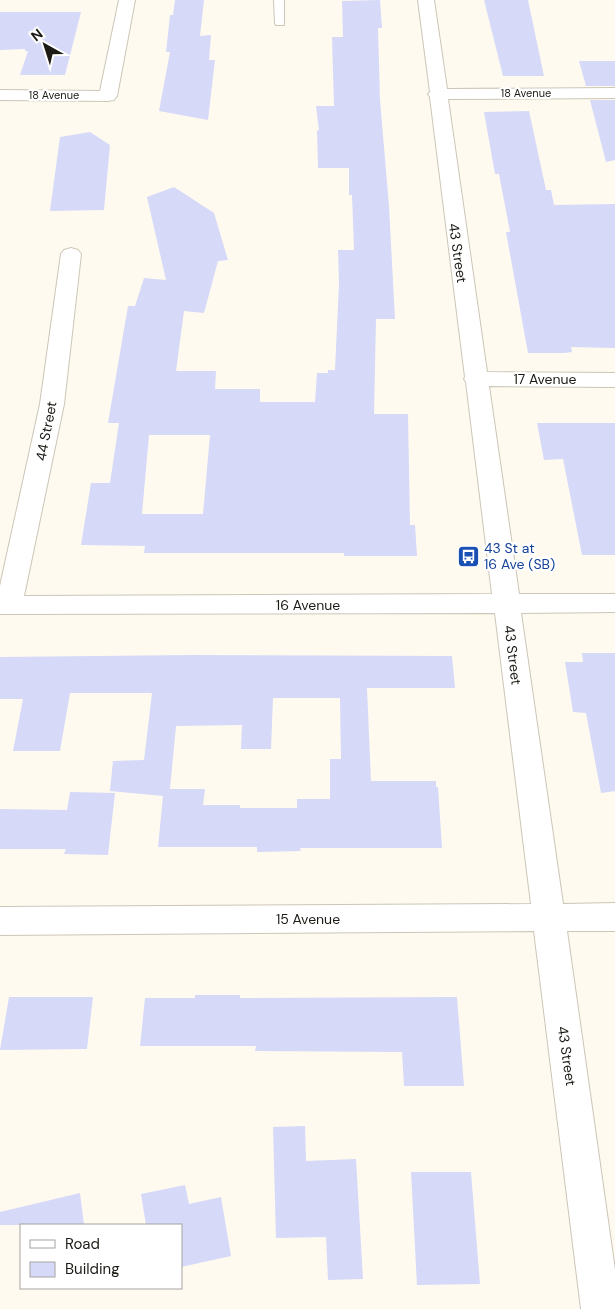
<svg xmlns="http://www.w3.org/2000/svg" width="615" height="1309" font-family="'DM Sans',sans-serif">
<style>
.building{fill:#d6d9f8;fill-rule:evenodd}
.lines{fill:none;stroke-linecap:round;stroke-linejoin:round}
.service-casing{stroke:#ccc6b6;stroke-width:2}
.minor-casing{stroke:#ccc6b6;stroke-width:2}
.service{fill:#fff;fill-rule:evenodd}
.minor{fill:#fff;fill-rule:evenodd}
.labels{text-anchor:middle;stroke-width:4.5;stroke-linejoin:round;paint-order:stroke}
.far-street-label{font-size:11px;fill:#1d1b15;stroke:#fff}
.street-label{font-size:14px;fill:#1d1b15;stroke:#fff}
.transit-label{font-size:14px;fill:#164399;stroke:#fff;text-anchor:start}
</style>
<rect width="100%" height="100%" fill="#fefaf0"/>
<path class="building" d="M175,0h29l-4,36 11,-1 -2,25h6l-7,60 -49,-9 11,-59h-4l4,-37h3z
M380,0l2,28h-4l2,72 9,106 6,113h-19l-2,95h34l2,111h5l2,31h-73v-3h-200l1,-7 -64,-1 10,-62h19l9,-60h-11l20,-117h7l9,-28 22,2 -19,-83 27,-10 40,26 14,47 -10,1 -14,52 -20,-2 -8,60h40l-1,18h45v13h55l2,-29h11v-3h7l4,-87 -1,-33h16l-2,-55h-3v-27h-31l-1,-37 2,-1 -3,-24h18l-2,-69h11l-1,-36zM149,435h61l-7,79h-61z
M484,0h44l16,76h-41z
M0,12h81l-16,63h-45l8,-24h-3v-2l-25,1z
M579,61h36v25h-29z
M590,100h25v60l-9,2z
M529,111l17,79h5l3,15 61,-1v144l-44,-1 1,5 -7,1h-37l-22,-121h4l-11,-58h-4l-11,-62z
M90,132l20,13 -6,65 -54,1 10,-74z
M537,423h78v132h-33l-19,-96 -19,1z
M582,653h33v138l-14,2 -15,-80 -13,-1 -8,-50h18z
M193,655l259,1 3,32h-88l4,93h65v6h2l4,61h-142l1,3 -44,1v-5h-99l5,-51 -53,-5 3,-30 31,-1 8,-67h-82l-10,58h-47l10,-52h-23v-42zM273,698h67l1,61h-11v40h-33v9h-57v-3h-37l2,-16h-35l6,-63 66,-1 -1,24h30z
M70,792l45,1 -7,62 -44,-1 2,-5h-66v-40l67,1z
M195,995h45v3l217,-1 7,89h-60l-2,-34 -147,-1 1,-5h-116l5,-48h50z
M9,997h84l-6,52 -87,1z
M305,1126l1,35 50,-2 7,120 -35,1 -2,-43 -50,1 -3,-111z
M411,1172h60l9,112 -63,1z
M185,1185l4,19 32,-7 10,59 -50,11v-42h-35l-5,-31z
M80,1193l4,32h-84v-13z"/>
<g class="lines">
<defs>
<path id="service" d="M274,0h10v25h-8l-1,-2z"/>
<path id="minor" d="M119,0h16l-18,96 -3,4 -6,1 -108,-1v-10l100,1z
M418,0h16l13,89 168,-1v10l-167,1 39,273 128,1v14l-126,-1 30,208h96v18l-94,1 42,291 52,-1v28h-48l48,339v39h-34l-47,-378 -534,4v-28l531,-3 -36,-291 -495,1v-28l40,-182 21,-150 3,-4 7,-2 7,2 3,4 -17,150 -40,192 468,-2 -26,-212 -2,-3 1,-2 -35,-280 -2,-3 2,-2z"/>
</defs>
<use href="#service" class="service-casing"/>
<use href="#minor" class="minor-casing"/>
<use href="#service" class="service"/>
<use href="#minor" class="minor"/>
</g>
<defs>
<symbol id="bus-square" viewBox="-11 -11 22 22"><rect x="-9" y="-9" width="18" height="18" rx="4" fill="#1a4fb4" stroke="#fff"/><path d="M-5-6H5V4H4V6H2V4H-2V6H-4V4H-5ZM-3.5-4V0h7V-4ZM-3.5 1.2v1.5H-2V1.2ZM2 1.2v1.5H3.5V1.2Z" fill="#fff"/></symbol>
</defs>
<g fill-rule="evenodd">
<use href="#bus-square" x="456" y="544" width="25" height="25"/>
</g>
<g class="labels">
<g class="far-street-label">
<text x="526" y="97">18 Avenue</text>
<text x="54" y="99">18 Avenue</text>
</g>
<g class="street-label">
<text transform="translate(458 253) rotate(82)" y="5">43 Street</text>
<text x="545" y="384">17 Avenue</text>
<text transform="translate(46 431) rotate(-79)" y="5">44 Street</text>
<text x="308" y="610">16 Avenue</text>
<text transform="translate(513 655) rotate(83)" y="5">43 Street</text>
<text x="308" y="924">15 Avenue</text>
<text transform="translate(567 1056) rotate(82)" y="5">43 Street</text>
</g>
<g class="transit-label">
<text x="484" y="553">43 St at<tspan x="484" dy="16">16 Ave (SB)</tspan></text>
</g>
</g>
<rect x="20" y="1224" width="162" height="65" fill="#ffffff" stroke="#a5a4a1"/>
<rect x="30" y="1240" width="25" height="8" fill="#ffffff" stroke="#a5a4a1"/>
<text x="65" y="1249" font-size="15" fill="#1d1b15">Road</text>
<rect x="30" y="1262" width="25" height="15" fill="#d6d9f8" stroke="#a5a4a1"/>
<text x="65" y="1274" font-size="15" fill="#1d1b15">Building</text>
<g transform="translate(45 45) rotate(321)" stroke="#ffffff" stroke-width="4" paint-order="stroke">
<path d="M0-4L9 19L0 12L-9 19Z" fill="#1d1b15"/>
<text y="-8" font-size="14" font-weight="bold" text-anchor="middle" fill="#1d1b15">N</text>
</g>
</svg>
